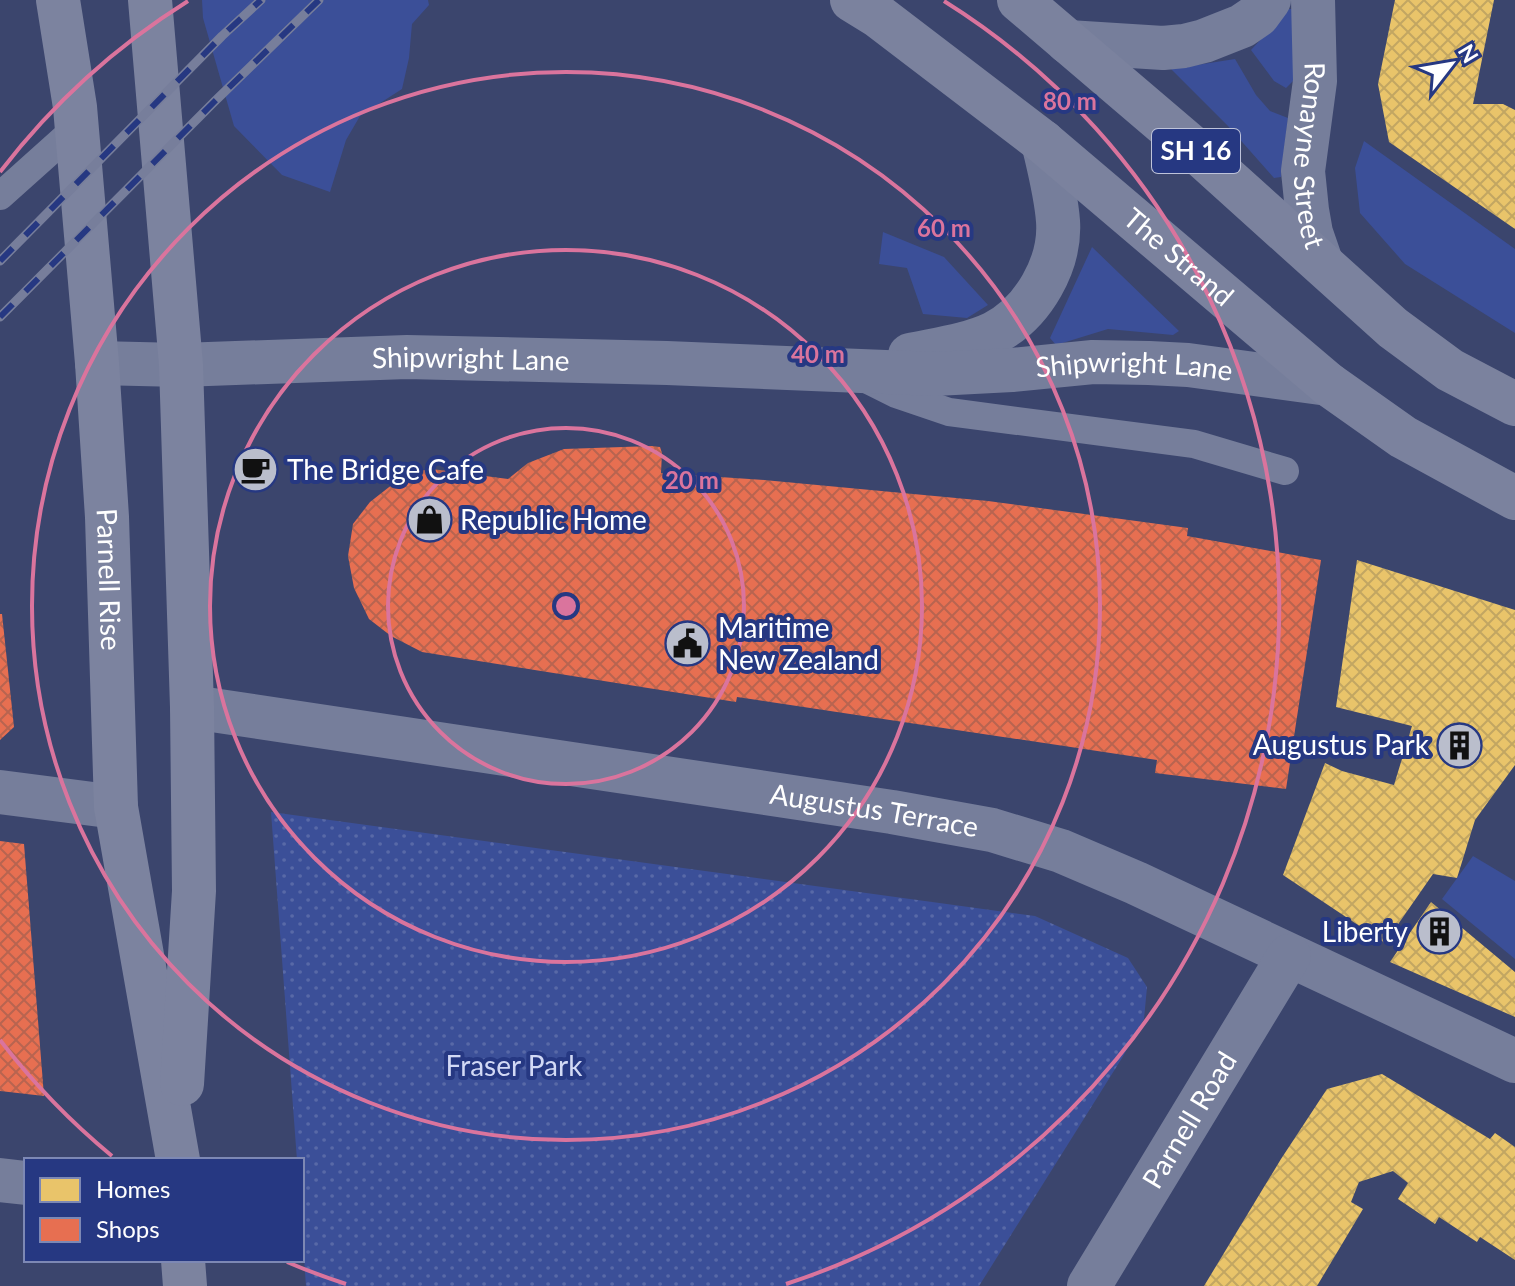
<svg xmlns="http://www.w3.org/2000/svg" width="1515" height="1286" font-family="Lato,sans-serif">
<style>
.green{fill:#3b4f98}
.park{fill:url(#park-dots)}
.homes{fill:url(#homes-cross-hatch)}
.shops{fill:url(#shops-cross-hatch)}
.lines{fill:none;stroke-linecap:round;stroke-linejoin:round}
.service{stroke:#767e9b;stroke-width:28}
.minor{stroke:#767e9b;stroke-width:44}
.secondary{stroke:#7c839f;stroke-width:44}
.trunk{stroke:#7b829e;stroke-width:44}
.rail-casing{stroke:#777e9b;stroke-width:9}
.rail{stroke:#263882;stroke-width:6;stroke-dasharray:18;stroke-linecap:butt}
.ring{fill:none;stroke:#da749d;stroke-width:4}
.labels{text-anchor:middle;stroke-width:8;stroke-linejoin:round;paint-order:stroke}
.shield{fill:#263882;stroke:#bec3da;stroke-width:2}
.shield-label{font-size:26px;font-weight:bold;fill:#fff}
.street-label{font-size:28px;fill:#fff;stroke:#263882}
.poi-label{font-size:28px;fill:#fff;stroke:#263882;text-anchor:start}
.park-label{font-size:28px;fill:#d2d9f5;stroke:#263882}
.centre{fill:#da749d;stroke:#263882;stroke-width:4}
.ring-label{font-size:24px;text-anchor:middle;font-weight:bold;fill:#da749d;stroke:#263882;stroke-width:8;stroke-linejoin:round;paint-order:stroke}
</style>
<defs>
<pattern id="park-dots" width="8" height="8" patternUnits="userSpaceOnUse" patternTransform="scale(2)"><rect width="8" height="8" fill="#3b4f98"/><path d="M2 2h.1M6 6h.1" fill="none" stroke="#5869a7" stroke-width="1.8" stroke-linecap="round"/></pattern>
<pattern id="homes-cross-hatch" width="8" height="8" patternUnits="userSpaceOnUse" patternTransform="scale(2)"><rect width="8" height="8" fill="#e9c46a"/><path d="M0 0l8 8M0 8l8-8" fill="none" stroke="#c2a662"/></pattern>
<pattern id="shops-cross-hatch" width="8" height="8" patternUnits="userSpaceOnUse" patternTransform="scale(2)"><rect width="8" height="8" fill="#e76f51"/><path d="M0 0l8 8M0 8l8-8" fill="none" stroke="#b86450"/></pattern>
</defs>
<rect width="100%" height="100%" fill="#3b456d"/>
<path class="green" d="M202,0h226l1,5 -17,19 -3,34 -7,31 -42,27 -14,24 -16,52 -48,-17 -48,-49 -31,-108z
M1289,9h15l-8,69 -10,10 -12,-7 -23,-31z
M1235,59l21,36 14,16 18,7 -7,59 -7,1 -46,-52 -57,-57z
M1364,141l151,108v84l-110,-69 -45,-51 -5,-45z
M883,232l61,25 44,48 -21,13 -44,-4 -16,-46 -28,-4z
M1092,247l87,84 -6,4 -65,-6 -52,16 -6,-7z
M1473,856l42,25v78l-73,-60z"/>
<path class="park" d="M271,812l764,104 93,42 19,29 -3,32 -22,39 -143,228h-673l-4,-57v-69h-5z"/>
<path class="homes" d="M1395,0h99l-21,104h30l12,6v119l-126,-87 -11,-58z
M1357,560l158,50v155l-40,55 -18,58 -24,-4 -48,69 -102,-68 42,-112 17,8 52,14 18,-59 -76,-19z
M1431,902l84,70v45l-125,-55z
M1382,1074l108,65 5,-6 20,14v113l-35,-23 -3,5 -38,-25 -4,7 -37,-25 10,-16 -15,-12 -34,11 -8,20 12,7 -46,77h-113l77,-127 46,-70z"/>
<path class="shops" d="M652,446l8,1 2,6 -1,20 103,7 224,21 200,27 -1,8 134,24 -35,229 -131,-16 2,-13 -420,-63 -1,5 -314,-50 -31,-16 -22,-17 -15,-31 -6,-32 5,-32 17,-22 37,-29 25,-4 76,10 20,-16 36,-14z
M0,614h2l12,113 -14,13z
M0,841l24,3 20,252 -44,-5z"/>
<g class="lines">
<path class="service" d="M0,196l76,-68
M866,379l30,15 53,18 245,32 91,27"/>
<g class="minor">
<path id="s1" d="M1313,0l2,81 -12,90 4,39 4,23 10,29"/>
<path d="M1068,42l95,6 21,-2 20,-5 38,-15 16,-11 11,-15"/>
<path d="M910,355c28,-6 59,-10 84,-22 39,-20 67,-69 64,-112 -2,-27 -9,-53 -15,-79"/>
<path id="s2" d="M97,363l84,2 226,-8 260,6 268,11 77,-4 81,-8 56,1 39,2 140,19"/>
<path id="s3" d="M192,707l700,105 100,18 69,21 75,32 379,178"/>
<path d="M0,792l116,15"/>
<path d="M0,1180l26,3"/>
<path id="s4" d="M1089,1286l200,-330"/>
</g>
<g class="secondary">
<path id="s5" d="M58,0l17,107 22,256 10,154 9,290 62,353"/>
<path d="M150,0l31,365 11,342 2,184 -12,193"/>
<path d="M183,1260l2,26"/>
</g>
<g class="trunk">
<path id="s6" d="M852,0l26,16 165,126 285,242 75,53 112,61"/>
<path d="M1019,0l183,156 191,172 57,42 65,34"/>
</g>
<defs>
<path id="rail" d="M0,261l222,-225 39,-36
M0,317l215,-216 104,-101"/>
</defs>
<use href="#rail" class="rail-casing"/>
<use href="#rail" class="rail"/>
</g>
<g class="ring">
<circle cx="566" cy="606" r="178"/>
<circle cx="566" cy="606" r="356"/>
<circle cx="566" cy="606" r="534"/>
<path d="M346 1284A713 713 0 0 1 287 1262M112 1156A713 713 0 0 1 0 1040M0 172A713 713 0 0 1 188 1M944 1A713 713 0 0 1 786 1284"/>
</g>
<defs>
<symbol id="cafe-disc" viewBox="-11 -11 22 22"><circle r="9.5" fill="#babecc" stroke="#263882"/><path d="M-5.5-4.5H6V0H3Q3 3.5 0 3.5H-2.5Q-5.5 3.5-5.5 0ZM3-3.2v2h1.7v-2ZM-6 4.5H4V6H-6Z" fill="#111"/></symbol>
<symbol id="shop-disc" viewBox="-11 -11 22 22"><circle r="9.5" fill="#babecc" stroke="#263882"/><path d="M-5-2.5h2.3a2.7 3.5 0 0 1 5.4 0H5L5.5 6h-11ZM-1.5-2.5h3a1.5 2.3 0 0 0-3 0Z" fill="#111"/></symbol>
<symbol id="civic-disc" viewBox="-11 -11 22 22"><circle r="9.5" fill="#babecc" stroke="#263882"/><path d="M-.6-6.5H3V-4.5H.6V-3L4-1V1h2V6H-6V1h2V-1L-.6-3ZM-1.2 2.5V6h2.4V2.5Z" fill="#111"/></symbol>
<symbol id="building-disc" viewBox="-11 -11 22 22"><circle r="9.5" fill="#babecc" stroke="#263882"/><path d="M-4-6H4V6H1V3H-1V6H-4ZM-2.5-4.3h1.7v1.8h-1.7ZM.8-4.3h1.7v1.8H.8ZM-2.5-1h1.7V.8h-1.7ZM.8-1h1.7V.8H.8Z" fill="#111"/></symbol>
</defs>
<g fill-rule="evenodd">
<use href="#cafe-disc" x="230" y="444" width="51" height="51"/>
<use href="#shop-disc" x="404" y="494" width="51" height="51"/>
<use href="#civic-disc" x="662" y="618" width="51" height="51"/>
<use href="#building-disc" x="1434" y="720" width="51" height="51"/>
<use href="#building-disc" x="1414" y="906" width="51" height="51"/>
</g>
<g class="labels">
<rect class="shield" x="1152" y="129" width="88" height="44" rx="6"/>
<g class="shield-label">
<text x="1196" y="160">SH 16</text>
</g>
<g class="street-label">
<text dy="10" stroke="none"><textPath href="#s1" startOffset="156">Ronayne Street</textPath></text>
<text dy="10" stroke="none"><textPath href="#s6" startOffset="416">The Strand</textPath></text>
<text dy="10" stroke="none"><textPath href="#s2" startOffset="374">Shipwright Lane</textPath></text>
<text dy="10" stroke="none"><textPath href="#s2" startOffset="1038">Shipwright Lane</textPath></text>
<text dy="10" stroke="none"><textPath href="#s5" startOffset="582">Parnell Rise</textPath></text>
<text dy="10" stroke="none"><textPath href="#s3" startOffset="690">Augustus Terrace</textPath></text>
<text dy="10" stroke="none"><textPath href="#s4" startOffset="194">Parnell Road</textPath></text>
</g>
<g class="poi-label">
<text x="287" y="480">The Bridge Cafe</text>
<text x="460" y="530">Republic Home</text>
<text x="718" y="638">Maritime<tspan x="718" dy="32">New Zealand</tspan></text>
<text x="1429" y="755" text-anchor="end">Augustus Park</text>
<text x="1408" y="942" text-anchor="end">Liberty</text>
</g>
<g class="park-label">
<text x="514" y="1076">Fraser Park</text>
</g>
</g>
<circle cx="566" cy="606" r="12" class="centre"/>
<g class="ring-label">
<text x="1070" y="110">80 m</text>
<text x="944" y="237">60 m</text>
<text x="818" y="363">40 m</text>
<text x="692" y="489">20 m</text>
</g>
<rect x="24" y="1158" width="280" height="104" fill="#263882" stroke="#7d88b4" stroke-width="2"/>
<rect x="40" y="1178" width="40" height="24" fill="#e9c46a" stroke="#7d88b4" stroke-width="2"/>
<text x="96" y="1198" font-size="24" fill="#ffffff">Homes</text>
<rect x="40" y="1218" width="40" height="24" fill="#e76f51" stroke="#7d88b4" stroke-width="2"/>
<text x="96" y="1238" font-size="24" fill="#ffffff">Shops</text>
<g transform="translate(1451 64) rotate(59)" stroke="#263882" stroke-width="6" paint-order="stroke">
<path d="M0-6L14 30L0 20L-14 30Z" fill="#ffffff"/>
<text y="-12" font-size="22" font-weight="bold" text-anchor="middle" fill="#ffffff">N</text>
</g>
</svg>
